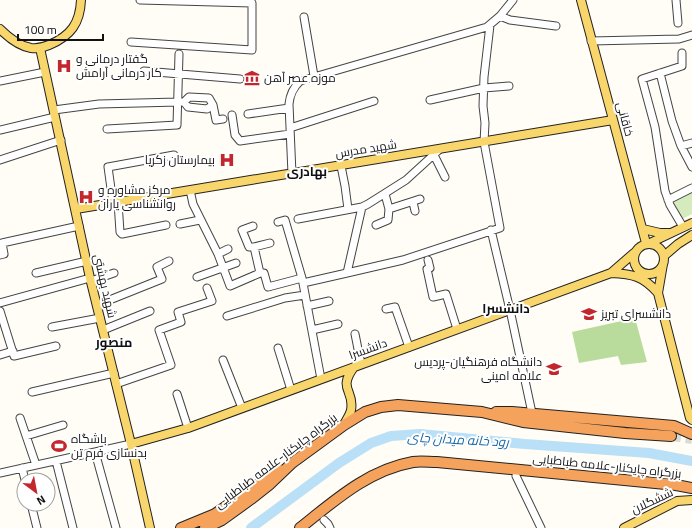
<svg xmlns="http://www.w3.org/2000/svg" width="692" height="528" font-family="Georgia,Cairo,serif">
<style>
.green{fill:#d5ebbd}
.forest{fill:#b9dc9c}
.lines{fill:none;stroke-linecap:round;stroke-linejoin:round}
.river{stroke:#b9e0f7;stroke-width:10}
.highway-tunnel{stroke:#dbdad3;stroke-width:10;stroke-dasharray:10 5;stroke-linecap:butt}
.minor-casing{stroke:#444;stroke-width:9}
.major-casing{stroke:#222;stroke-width:10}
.highway-casing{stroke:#222;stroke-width:12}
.minor{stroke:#fff;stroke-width:7}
.major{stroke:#f9d66b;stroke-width:8}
.highway{stroke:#f5a25d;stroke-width:10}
.labels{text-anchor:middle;stroke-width:4;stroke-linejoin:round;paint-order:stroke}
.poi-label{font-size:12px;fill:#111;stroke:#fff;text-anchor:start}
.street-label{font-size:12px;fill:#111;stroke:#fff}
.neighbourhood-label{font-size:13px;font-weight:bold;fill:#111;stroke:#fff}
.water-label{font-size:13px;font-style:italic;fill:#1768a6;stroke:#fff}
</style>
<rect width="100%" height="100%" fill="#fffdf5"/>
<path class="green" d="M692,185v29l-12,6 -10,-24z"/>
<path class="forest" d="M635,318l12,44 -26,3 -3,-9 -39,7 -7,-31z"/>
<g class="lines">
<path class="river" d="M251,528l88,-65 32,-20 20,-7 29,-2 105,10 124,9 43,8"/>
<path class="highway-tunnel" d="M671,436l21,3"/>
<defs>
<path id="minor" d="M676,0l2,23
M500,16l10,4 46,6
M304,17l10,59
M591,41l88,-2 13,-4
M131,42l121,8v-47l-112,-3
M682,53v13l-40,13 13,48 10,64 5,14 13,22
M144,71l96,8
M660,73l12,48 9,25 11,21
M0,81l45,-9
M430,100l54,-12 25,-2
M184,102l5,-5 20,1 4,7 3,15 7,-1
M54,110l45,-6 79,-2h6l4,5 19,2 6,-4
M248,114l41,-6
M232,115l3,20 5,6 50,-7
M290,128l84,-27
M107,129l70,-4 2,-71
M0,130l55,-13
M681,146l11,-3
M434,155l11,22
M0,160l61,-20
M341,166l4,20 3,23
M292,174l-3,-70c1,-10 4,-16 11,-23l187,-54 13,-11 13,-16
M190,190l3,14 25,50 12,32 30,-13
M668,200l24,-12
M118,202l2,30 2,2 44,-9
M413,202l2,9
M113,203l-5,-36 66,-12
M389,209l31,-10
M298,219l64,-12
M278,222l7,-2 17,58 19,101
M180,224l20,-4
M376,225l12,-5 1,-11 -4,-15
M253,226l-11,4 7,17h5l6,26h4l4,14 34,-9
M491,230l19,80 22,103
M254,247l16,-4
M218,254l10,-5
M0,255l4,-1 -2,-11 77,-17
M428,260l2,8 -3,1 6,28 13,-3 11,35
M36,273l51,-12
M347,273l56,-13 97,-32 -16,-86 1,-19 -2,-17 1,-29 6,-52
M197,277l39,-14
M91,281l23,-8
M303,283l44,-10 15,-66 6,-3 38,-24 34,-31
M0,303l90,-25
M97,305l65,-26 -5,-12 12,-6
M307,306l22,-5
M386,309l9,-2 14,40
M0,311l14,45 42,-10
M227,316l58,-18 20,-3
M52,327l48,-9
M103,330l47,-19
M312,330l26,-6
M355,334l6,30
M278,348l13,42
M0,355l13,-4
M223,360l19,48
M116,384l55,-19 -12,-35 22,-8 -3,-10 34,-11 -5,-13
M32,392l82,-19
M177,394l11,34
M20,418l16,47
M26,436l37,-11
M95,452l21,76
M56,461l17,67
M22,468l3,12
M0,473l131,-29
M516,476l25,52
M31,504l6,24
M324,520l4,4 2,4"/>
<path id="major" d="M581,0l65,243
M0,29c9,9 19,17 31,19 7,1 13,-1 18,-3 22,-9 31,-22 32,-45
M40,48l50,230 41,166 19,84
M76,209l537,-89
M643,229l17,4h9
M650,243l42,-20
M634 259a15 15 0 1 1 30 0a15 15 0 1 1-30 0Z
M664,256l14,-12 14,-9
M663,264l-5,29 32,125 2,2
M611,273c22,1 32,3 47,20
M344,425c2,-5 6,-10 7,-15 4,-20 -14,-20 3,-43
M131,444l57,-16 423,-155 23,-20
M624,528l53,-27 15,-1"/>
<path id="highway" d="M496,412h16l162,14 18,8
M181,528l34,-14 55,-38 10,-6
M205,528l17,-8 29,-21 19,-15 22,-21 52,-38 21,-13 16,-5 17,-2 84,7 41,10 102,11 46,3
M300,528c34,-27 68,-58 113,-66 7,-1 16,0 24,0l239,23 16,3"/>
</defs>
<use href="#minor" class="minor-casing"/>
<use href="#major" class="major-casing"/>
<use href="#highway" class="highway-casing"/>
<use href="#minor" class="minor"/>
<use href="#major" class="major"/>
<use href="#highway" class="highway"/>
</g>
<defs>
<symbol id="hospital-bare" viewBox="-9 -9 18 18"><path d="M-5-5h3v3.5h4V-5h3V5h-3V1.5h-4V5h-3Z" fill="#c4262e" stroke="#fff" stroke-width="2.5" paint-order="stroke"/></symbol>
<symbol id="museum-bare" viewBox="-9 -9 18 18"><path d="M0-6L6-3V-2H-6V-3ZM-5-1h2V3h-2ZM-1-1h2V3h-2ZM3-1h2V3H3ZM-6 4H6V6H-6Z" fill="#c4262e" stroke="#fff" stroke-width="2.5" paint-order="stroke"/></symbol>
<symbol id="university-bare" viewBox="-9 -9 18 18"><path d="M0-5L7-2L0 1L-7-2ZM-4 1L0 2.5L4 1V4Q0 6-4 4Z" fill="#c4262e" stroke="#fff" stroke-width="2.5" paint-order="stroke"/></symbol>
<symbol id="stadium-bare" viewBox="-9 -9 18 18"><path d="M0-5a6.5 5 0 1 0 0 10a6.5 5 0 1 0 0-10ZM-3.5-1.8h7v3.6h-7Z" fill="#c4262e" stroke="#fff" stroke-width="2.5" paint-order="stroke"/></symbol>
</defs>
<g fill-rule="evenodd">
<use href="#hospital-bare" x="53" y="55" width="22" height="22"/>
<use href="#museum-bare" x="241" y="67" width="22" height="22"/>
<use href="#hospital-bare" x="216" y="149" width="22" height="22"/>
<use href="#hospital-bare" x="75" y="186" width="22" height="22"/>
<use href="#university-bare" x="578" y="303" width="22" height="22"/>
<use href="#university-bare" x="543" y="358" width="22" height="22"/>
<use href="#stadium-bare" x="48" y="435" width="22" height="22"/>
</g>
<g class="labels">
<g class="poi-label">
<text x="76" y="63">گفتار درمانی و<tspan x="76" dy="14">کار درمانی آرامش</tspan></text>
<text x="264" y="82">موزه عصر آهن</text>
<text x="215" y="164" text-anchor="end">بیمارستان زکریا</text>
<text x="98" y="194">مرکز مشاوره و<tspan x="98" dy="14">روانشناسی یاران</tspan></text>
<text x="601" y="318">دانشسرای تبریز</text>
<text x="542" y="366" text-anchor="end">دانشگاه فرهنگیان-پردیس<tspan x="542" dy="14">علامه امینی</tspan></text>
<text x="71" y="443">باشگاه<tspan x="71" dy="14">بدنسازی فرم تن</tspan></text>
</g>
<g class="street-label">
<text transform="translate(625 119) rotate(75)" y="4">خاقانی</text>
<text transform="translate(366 149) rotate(-9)" y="4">شهید مدرس</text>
<text transform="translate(105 286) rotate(77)" y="4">شهید بهشتى</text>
<text transform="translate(368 349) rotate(-20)" y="4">دانشسرا</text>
<text transform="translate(276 461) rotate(-37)" y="4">بزرگراه چایکنار-علامه طباطبایی</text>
<text transform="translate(607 466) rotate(6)" y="4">بزرگراه چایکنار-علامه طباطبایی</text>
<text transform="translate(652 501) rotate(-25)" y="4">ششگلان</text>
</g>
<g class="neighbourhood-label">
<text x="307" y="176">بهادری</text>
<text x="506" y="313">دانشسرا</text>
<text x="114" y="347">منصور</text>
</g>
<g class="water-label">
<text transform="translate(458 439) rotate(3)" y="5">رود خانه میدان چای</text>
</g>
</g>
<g transform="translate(36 492) rotate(148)"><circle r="19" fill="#ffffff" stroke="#a0a0a0"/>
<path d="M0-3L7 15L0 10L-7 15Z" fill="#c4262e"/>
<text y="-6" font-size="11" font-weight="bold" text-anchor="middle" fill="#111111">N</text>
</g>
<path d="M18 34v6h85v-6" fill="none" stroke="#111111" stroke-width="2"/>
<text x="24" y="34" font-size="12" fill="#111111" stroke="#ffffff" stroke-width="3" paint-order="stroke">100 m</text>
</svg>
